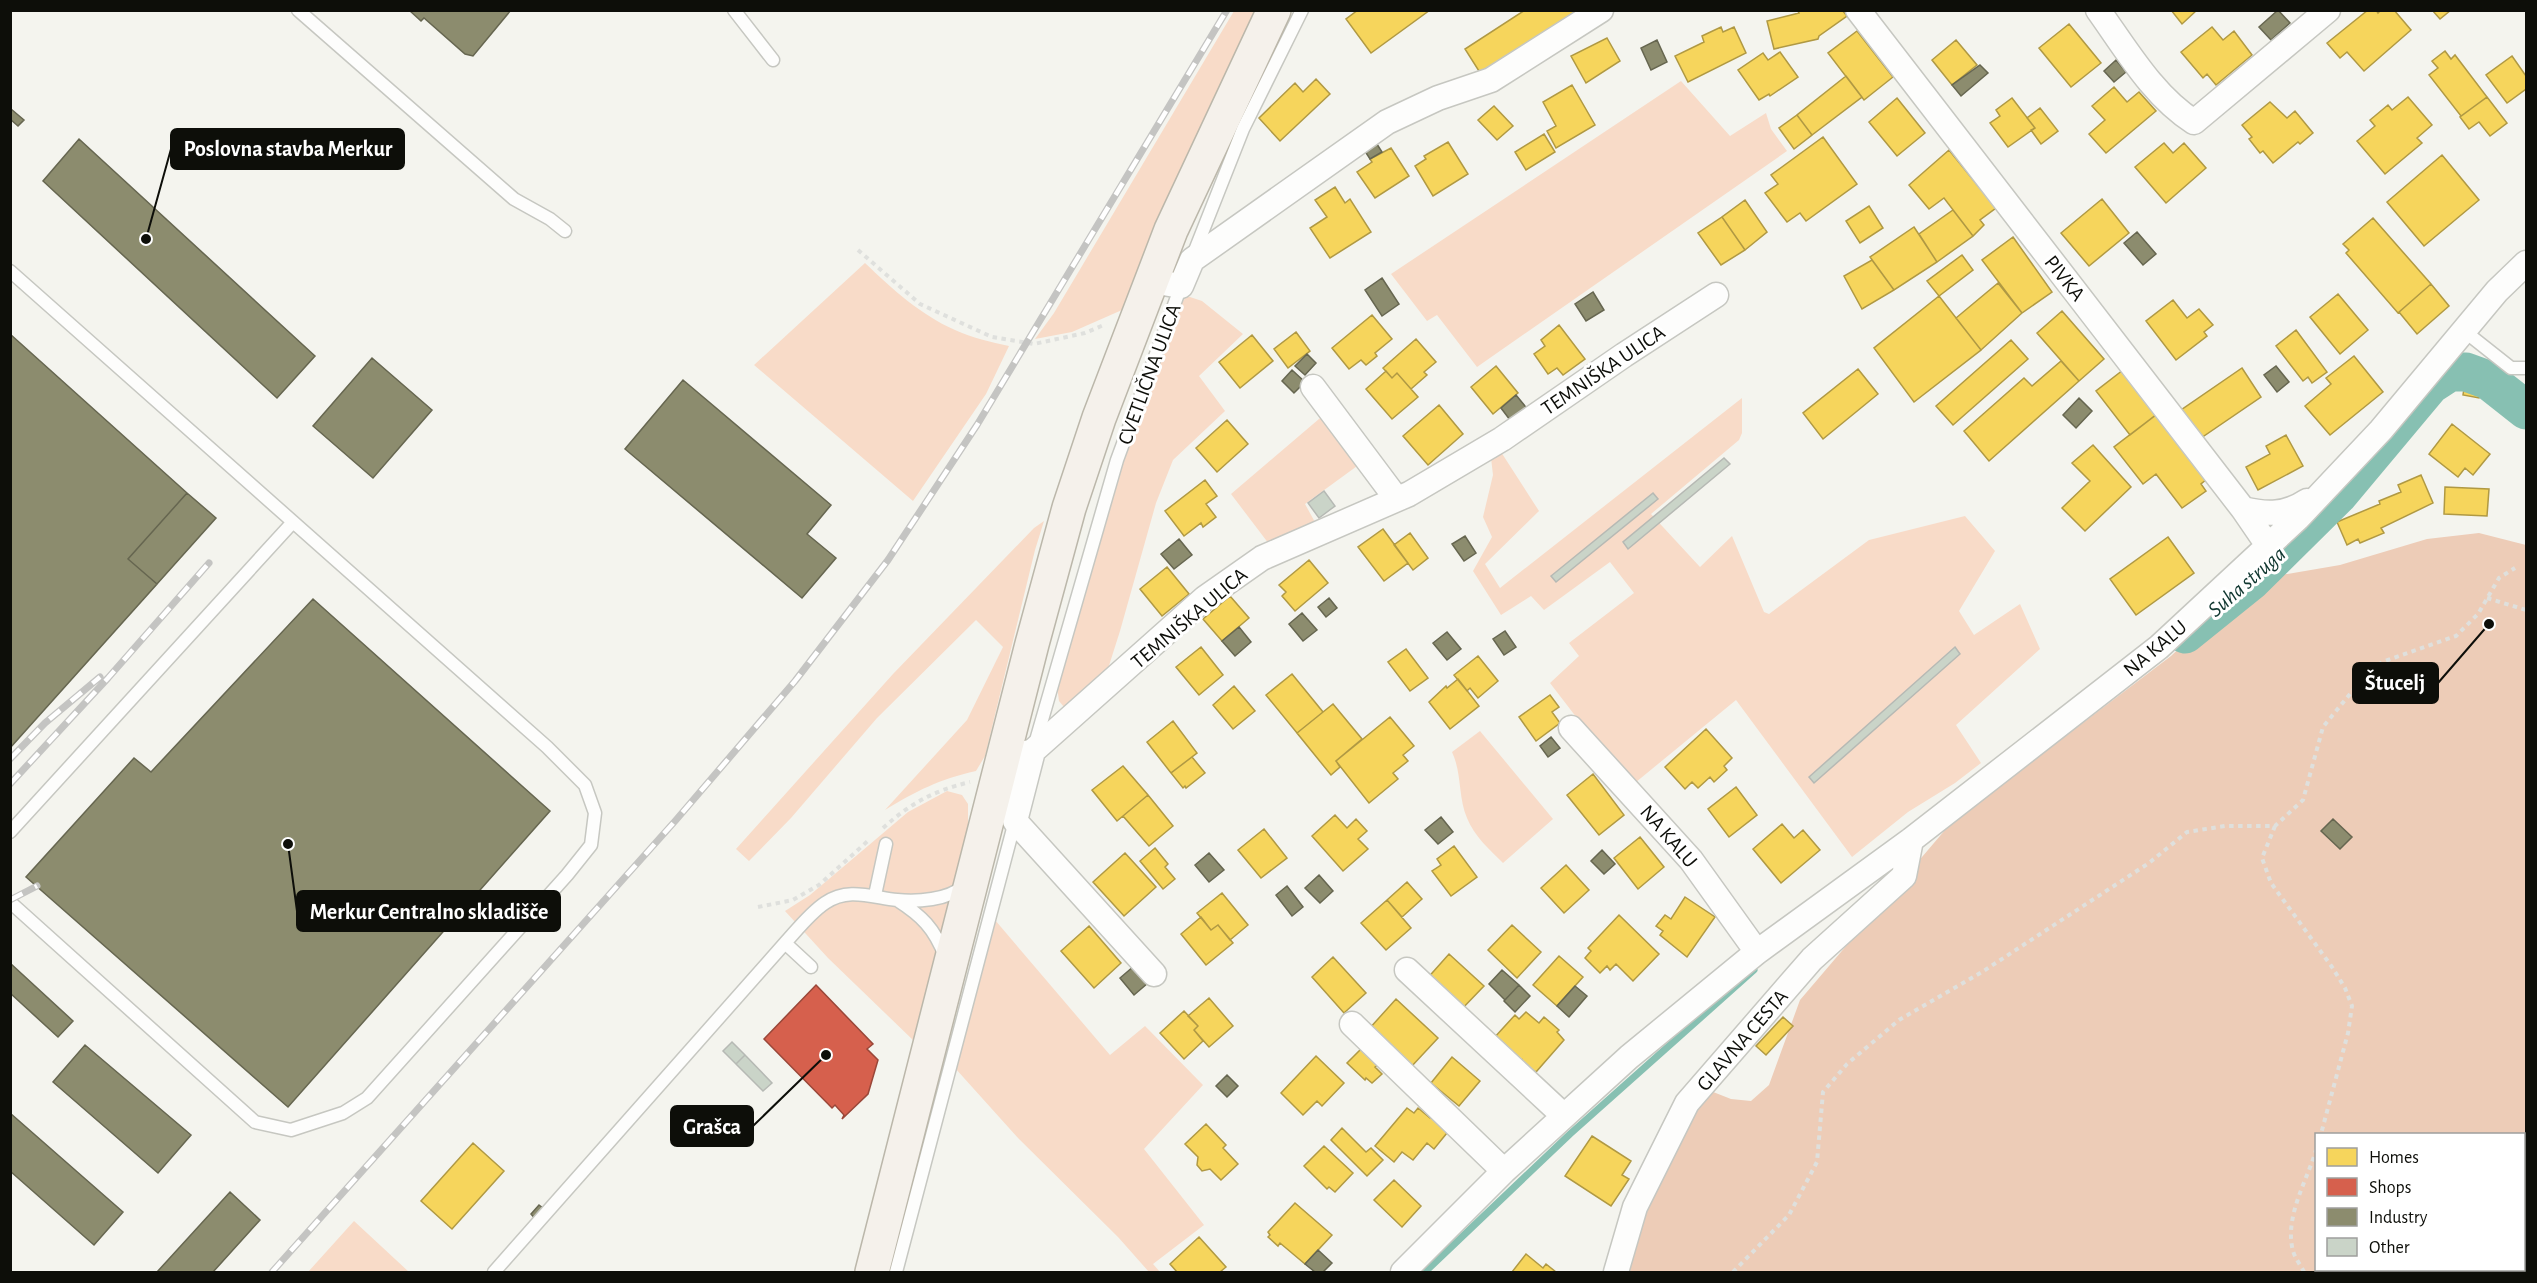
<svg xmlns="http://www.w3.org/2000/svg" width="2537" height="1283" font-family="'Alegreya Sans',sans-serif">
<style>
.green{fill:#f8dbc8}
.forest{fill:#edccb7;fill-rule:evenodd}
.homes{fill:#f6d55c;stroke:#b09943;stroke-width:1.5}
.shops{fill:#d6604d;stroke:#9a4739;stroke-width:1.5}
.industry{fill:#8c8c6e;stroke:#666650;stroke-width:1.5}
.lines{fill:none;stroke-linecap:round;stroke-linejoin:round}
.stream{stroke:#87c0b2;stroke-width:7}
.river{stroke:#87c0b2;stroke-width:39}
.building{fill:#cad4c8;stroke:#b6b9b4;stroke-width:1.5}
.service-casing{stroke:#c6c7c1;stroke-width:15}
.minor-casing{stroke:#c6c7c1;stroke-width:27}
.primary-casing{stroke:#bbb7aa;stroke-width:36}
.path{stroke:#dfe0dd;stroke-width:4;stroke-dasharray:4.5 4.5;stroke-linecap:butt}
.service{stroke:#fdfdfc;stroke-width:12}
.minor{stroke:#fdfdfc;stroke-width:24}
.primary{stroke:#f5f1eb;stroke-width:33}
.rail-casing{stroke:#c4c4c2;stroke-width:7}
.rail{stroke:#fff;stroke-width:4.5;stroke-dasharray:14;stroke-linecap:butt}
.labels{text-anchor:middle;stroke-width:6;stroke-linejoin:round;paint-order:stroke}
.street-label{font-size:21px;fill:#0d0e09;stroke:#fff}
.water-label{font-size:22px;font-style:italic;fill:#0f362f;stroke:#fff}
.leader{fill:none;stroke:#0d0e09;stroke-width:2}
.callout-dot{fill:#0d0e09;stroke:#fff;stroke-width:2}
.callout{fill:#0d0e09;stroke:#0d0e09;stroke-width:2}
.callout-label{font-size:22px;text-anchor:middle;font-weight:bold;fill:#fff}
</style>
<rect width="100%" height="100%" fill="#f4f4ee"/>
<path class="green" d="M1234,11h25l-40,78 -97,221 -50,22 -37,7 19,-26z
M1681,81l49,55 36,-23 5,16 16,22 -310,216 -40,-52 -10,6 -36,-47z
M865,263c27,26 56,52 90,67 17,8 36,12 54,16l-23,48 -73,107 -159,-136z
M1187,296l15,5 41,33 -44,42 26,35 -52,49 -17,43 -36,128 -14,44 -42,32 -5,-6 -2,-15 67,-225 54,-154z
M1742,398v35l-3,7 -88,74 49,53 32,-31 32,76 5,2 100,-74 96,-24 30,35 -36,60 15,24 46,-31 20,45 -84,76 25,38 -26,20 -47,29 -56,45 -116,-157 -106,87 -80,-104 29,-27 -10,-13 65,-50 -24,-31 -66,48 -13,-14 -30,19 -28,-44 19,-34 -9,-20 10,-42 -2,-17 10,-6 38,59 -54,53 15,24z
M1326,413l38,48 -59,43 11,20 -47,20 -38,-50z
M1044,521l-9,29 -50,206 -9,15c-36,8 -60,20 -91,39l82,-90 36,-73 -27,-27 -99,98 -86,100 -42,43 -13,-12 157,-175 141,-146z
M1480,731l73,88 -50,44c-13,-13 -29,-27 -36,-45 -9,-21 -5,-45 -15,-66z
M947,791l15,4 6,9v23l-54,214 -86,-83 -43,-47 25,-16 98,-83z
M995,920l115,135 35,-29 58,59 -59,64 60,76 -51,39 7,8h-11l-31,-35 -99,-98 -64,-71z
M354,1221l55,51h-101z"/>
<path class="forest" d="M2479,533l47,12v727h-906l83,-184 28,11 20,2 18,-16 31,-85 151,-177 220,-167 81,-76 88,-15 87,-26zM2316,1134h208v136h-208z"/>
<path class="homes" d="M1358,10h72l-59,43 -25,-34z
M1525,10h67l-108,69 -19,-30z
M1797,10h45l5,6 -28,20 -1,3 -44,10 -7,-28 32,-8z
M2171,10h26l-15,14z
M2368,10h8l2,3 3,-3h13l17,20 -47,41 -17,-19 -7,6 -13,-15z
M2432,10h19l-11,9z
M2069,24l32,39 -30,24 -32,-39z
M1721,27l2,5 11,-5 12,26 -58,29 -13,-26 29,-14 -2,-6z
M2212,27l11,13 11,-9 18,24 -36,30 -9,-11 -4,4 -22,-26z
M1857,31l36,46 -29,23 -36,-47z
M1607,38l13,23 -34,22 -15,-27z
M1956,40l21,25 -25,20 -20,-25z
M2445,51l6,8 4,-4 32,42 -26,19 -32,-41 9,-7 -6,-7z
M1780,52l18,25 -28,19 -1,-2 -10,6 -21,-30 25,-17 5,7z
M2512,56l14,20v13l-19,14 -21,-28z
M1846,76l16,21 -50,38 -15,-20z
M1316,79l14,15 -50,47 -21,-23 36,-35 8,9z
M1572,85l23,40 -39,23 -9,-17 9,-5 -13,-24z
M2114,87l13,15 12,-10 17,19 -50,42 -17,-19 16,-14 -13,-14z
M2408,97l24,28 -15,13 5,5 -37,31 -28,-33 18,-15 -5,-6 18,-15 4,5z
M2487,97l20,26 -17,13 -11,-14 -10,7 -9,-12z
M1897,98l28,35 -28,23 -28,-34z
M2012,98l23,30 -27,19 -18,-24 10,-7 -4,-6z
M2270,102l17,16 8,-7 18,22 -13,11 -2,-2 -25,21 -10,-12 -3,2 -11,-14 3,-2 -10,-12z
M1494,106l19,20 -16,14 -19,-20z
M2040,108l18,23 -17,13 -10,-14 4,-2 -8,-10z
M1797,115l15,20 -18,14 -15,-21z
M1544,134l11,18 -29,18 -11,-18z
M1823,137l34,47 -51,37 -6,-8 -13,9 -22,-29 13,-9 -7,-9z
M1448,142l20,32 -35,22 -18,-30 11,-7 -2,-3z
M2164,143l9,10 11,-10 22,25 -40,35 -31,-36z
M1391,148l18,28 -34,22 -18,-26 15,-10 -2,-3z
M1949,150l47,58 -16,12 4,5 -11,11 -29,-38 -15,11 -20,-24z
M2442,155l37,45 -55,46 -37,-44z
M1335,187l10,16 5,-4 21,33 -41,26 -20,-30 17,-11 -12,-17z
M2102,199l27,34 -40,33 -28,-33z
M1745,200l22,32 -22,18 -23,-33z
M1869,206l14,22 -23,15 -14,-22z
M1953,210l20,26 -36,26 -18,-28z
M1722,217l23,33 -24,15 -23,-32z
M2373,218l58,66 -33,29 -52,-60 3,-3 -6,-6z
M1914,227l23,35 -43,28 -24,-33z
M2013,237l39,55 -30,21 -40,-53z
M1962,255l11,15 -34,26 -12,-15z
M1872,260l22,30 -32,19 -18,-33z
M1998,283l24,30 -41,37 -25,-32z
M2431,284l18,22 -32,28 -18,-22z
M2338,294l30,36 -28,24 -30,-37z
M1939,296l42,54 -67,52 -40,-54z
M2173,300l14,18 12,-9 14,16 -9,7 3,4 -31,24 -30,-39z
M2062,311l42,48 -25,22 -42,-48z
M1372,315l20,24 -17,14 2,3 -11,9 -5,-5 -12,9 -17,-21z
M1559,325l26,34 -22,16 -6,-7 -9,6 -14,-20 11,-8 -4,-6z
M2296,330l31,42 -15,11 -4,-6 -5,4 -27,-35z
M1296,332l14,19 -22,17 -14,-19z
M1252,335l21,26 -33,27 -21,-26z
M1416,339l20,23 -12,10 3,3 -16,14 -14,-16 -5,5 -9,-10z
M2011,340l17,19 -75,66 -17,-19z
M2354,356l29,36 -53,43 -25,-29 26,-22 -5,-6z
M2061,361l18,20 -90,80 -25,-30 60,-53 8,8z
M1496,366l22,27 -25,21 -22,-27z
M2242,368l19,29 -60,41 -20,-28z
M1858,369l20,25 -55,45 -20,-26z
M2123,370l34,44 -27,21 -34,-44z
M1386,371l6,7 5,-5 21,24 -26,22 -26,-30z
M2465,382l17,2 -3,14 -16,-3z
M1439,405l24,29 -35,31 -25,-29z
M2157,414l50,65 -6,5 5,7 -24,17 -26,-34 -13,10 -29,-37z
M1227,420l21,24 -31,28 -21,-24z
M2452,424l38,30 -17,21 -8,-7 -7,9 -29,-23z
M2286,435l17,31 -45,24 -12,-23 24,-13 -4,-8z
M2093,445l38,42 -46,44 -23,-23 28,-27 -18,-18z
M2421,475l12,28 -52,25 3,5 -24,10 -2,-4 -11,6 -10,-23 43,-18 -1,-3 22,-9 -3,-7z
M1205,480l12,16 -11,8 10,13 -13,10 -2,-4 -17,13 -19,-25z
M2445,487l44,2 -2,27 -43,-2z
M1383,529l25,34 -24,18 -26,-34z
M1410,533l18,25 -15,12 -19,-25z
M2168,537l26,36 -58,42 -26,-36z
M1309,560l19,23 -33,28 -13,-15 4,-4 -7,-7z
M1167,567l22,27 -27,22 -22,-27z
M1230,596l19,22 -27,23 -19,-22z
M1201,647l22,28 -24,20 -23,-28z
M1406,649l22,29 -18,13 -22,-29z
M1478,656l20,25 -20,17 -8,-10 -3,3 -13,-16z
M1292,674l31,38 -26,21 -31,-38z
M1458,679l21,27 -29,23 -21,-27 17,-16 1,2z
M1234,686l21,25 -22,18 -20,-24z
M1550,695l9,12 -7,5 8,11 -24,18 -17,-24z
M1333,704l29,35 -26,22 4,6 -9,8 -34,-42z
M1390,717l24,29 -11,9 5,6 -15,12 5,6 -29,24 -33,-42z
M1173,721l24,32 -26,20 -24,-31z
M1706,729l26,29 -8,8 3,4 -13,12 -4,-5 -12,11 -6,-6 -7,7 -20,-22z
M1192,757l13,16 -19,15 -1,-2 -2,2 -12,-15z
M1123,766l25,29 -31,26 -25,-31z
M1593,774l31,41 -25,20 -32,-40z
M1736,787l21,28 -28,22 -21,-28z
M1148,795l25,31 -24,20 -26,-30z
M1335,815l12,13 9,-9 11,12 -9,8 10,10 -25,22 -31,-35z
M1782,824l12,14 9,-8 17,20 -39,33 -28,-34z
M1264,829l23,29 -26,20 -23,-28z
M1640,837l24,30 -26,22 -24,-31z
M1454,846l23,31 -26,19 -19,-25 9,-6 -4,-6z
M1155,848l13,16 -3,3 10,12 -12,10 -23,-28z
M1125,853l31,34 -32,29 -31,-34z
M1566,865l23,25 -25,23 -23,-25z
M1407,882l15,17 -20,18 -15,-17z
M1222,893l26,32 -18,15 -12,-15 -7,5 -14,-17z
M1685,897l30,20 -28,40 -27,-22 3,-4 -7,-5 9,-11 6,4z
M1387,900l24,28 -25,22 -25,-27z
M1619,915l40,39 -26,27 -17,-17 -6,6 -3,-4 -7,7 -15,-15 6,-7 -3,-3z
M1201,917l10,13 7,-5 15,18 -27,22 -25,-31z
M1512,925l29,27 -24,26 -29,-28z
M1089,926l32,37 -27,25 -33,-37z
M1449,954l35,32 -25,26 -34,-31z
M1559,956l24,21 -26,29 -24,-21z
M1333,957l33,36 -22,20 -32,-36z
M1209,998l24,28 -24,21 -15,-17 4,-4 -10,-10z
M1396,999l42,39 -27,29 -42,-38z
M1184,1011l14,15 -4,4 9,11 -19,18 -24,-26z
M1526,1012l13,11 5,-6 15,13 -2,2 7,8 -28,32 -13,-7 -1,-5 -2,2 -26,-24 21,-23 4,4z
M1783,1017l10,9 -27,29 -10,-9z
M1361,1049l17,16 -3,2 7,7 -10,9 -6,-5 -1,2 -18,-17z
M1316,1056l28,27 -22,23 -5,-5 -14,14 -22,-22z
M1452,1057l28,24 -21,25 -28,-23z
M1407,1108l7,5 4,-5 12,10 4,-5 17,15 -17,21 -7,-6 -14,17 -11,-8 -8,10 -19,-16z
M1206,1124l20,21 -3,3 15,16 -17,16 -11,-11 -8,2 -5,-6 1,-8 -13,-13z
M1342,1128l24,24 5,-4 12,12 -16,16 -36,-36z
M1592,1136l39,25 -9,14 7,4 -18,27 -46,-30z
M473,1143l31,28 -52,58 -31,-28z
M1324,1146l29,27 -18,19 -6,-5 -2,2 -23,-23z
M1394,1180l27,26 -19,21 -28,-27z
M1295,1203l37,32 -27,29 -25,-21 -2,3 -10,-9 2,-2 -2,-3z
M1199,1237l27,30 -6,5h-43l-7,-8z
M1526,1254l17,14 3,-4 10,8h-44z"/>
<path class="shops" d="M816,985l57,59 -6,5 11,11 -10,34 -26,25 2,-4 -9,-10 -3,3 -68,-69z"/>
<path class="industry" d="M409,10h102l-38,46 -8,-2 -41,-36 -3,3z
M2278,10l12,13 -19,17 -12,-13z
M1657,40l10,22 -16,8 -10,-22z
M2116,60l10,12 -12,10 -10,-11z
M1980,65l8,8 -27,23 -9,-11z
M11,109l13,11 -6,6 -8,-7z
M79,139l236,217 -38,42 -234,-217z
M1375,141l7,11 -12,7 -7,-11z
M2137,232l19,22 -13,11 -19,-22z
M1382,278l17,26 -17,12 -17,-26z
M1593,292l11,18 -18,11 -11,-17z
M10,334l177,159 -59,66 29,25 -147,164z
M1307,354l9,9 -11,12 -10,-9z
M372,358l60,52 -59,68 -60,-52z
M2276,366l13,16 -12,10 -13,-17z
M1292,370l13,12 -11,11 -12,-12z
M683,380l148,125 -24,29 29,24 -34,40 -177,-149z
M1516,395l13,16 -16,13 -12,-16z
M2079,398l13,13 -16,17 -13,-13z
M187,493l29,25 -59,66 -29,-25z
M1465,536l11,17 -12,8 -12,-17z
M1179,539l13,16 -18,14 -13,-15z
M1329,598l8,10 -11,9 -8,-10z
M313,599l237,212 -262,296 -262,-230 108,-119 17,14z
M1302,613l15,17 -14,11 -14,-17z
M1239,627l12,15 -16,14 -13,-15z
M1505,631l11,16 -12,8 -11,-16z
M1447,632l14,17 -14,11 -14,-17z
M1551,737l9,11 -12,9 -8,-11z
M1441,817l12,15 -15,12 -13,-14z
M2333,819l19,18 -12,12 -19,-18z
M1602,850l13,14 -11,10 -13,-13z
M1209,853l15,17 -15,12 -14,-17z
M1319,875l14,16 -13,12 -15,-15z
M1287,886l16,21 -11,9 -16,-21z
M10,963l63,58 -15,16 -48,-44z
M1134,966l14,17 -14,12 -14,-17z
M1502,970l17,15 -14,15 -16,-16z
M1519,985l11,11 -15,16 -11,-11z
M1575,986l12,10 -18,21 -12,-11z
M85,1045l106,90 -33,38 -105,-91z
M1227,1075l11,11 -11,11 -11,-11z
M10,1113l113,99 -29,33 -84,-74z
M230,1192l30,28 -47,52h-56z
M539,1205l8,6 -10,10 -6,-7z
M1318,1250l14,13 -9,9h-8l-10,-8z"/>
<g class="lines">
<path class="stream" d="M1425,1272l145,-138 184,-164"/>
<path class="river" d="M2185,634l67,-54 86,-85 92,-110 20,-13h16l22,8 38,30"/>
</g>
<path class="building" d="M1724,458l6,6 -102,85 -5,-7z
M1324,491l11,15 -16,12 -11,-15z
M1653,493l5,6 -102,83 -5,-6z
M1955,647l5,7 -146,129 -5,-6z
M732,1042l13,13 -9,9 -13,-13z
M745,1055l27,28 -9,8 -27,-27z"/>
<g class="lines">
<defs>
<path id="service" d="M298,10l216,189 36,20 15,12
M734,10l39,50
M1194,253l49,-124 59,-119
M10,271l537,476 38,38 10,28 -4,32 -24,30 -200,223 -24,15 -52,17 -36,-8 -245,-220
M2463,330l48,38h15
M1035,744l82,-284 64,-174
M10,832l283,-310
M875,895l11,-51
M897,900c25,16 37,28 48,56
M785,943l26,24
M494,1272l291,-329c12,-13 25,-30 40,-40 23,-16 46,-6 72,-3 20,2 51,0 67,-14
M896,1272l119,-451"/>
<path id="minor" d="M1858,10l385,499 26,38
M2098,10c28,39 55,86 96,112l134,-112
M1151,281l30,5 11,-26 195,-138 51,-24 53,-18 110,-70
M1313,387l83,111
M2243,509c24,6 43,6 64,-8
M1571,728l120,132 66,92
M1033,751l-18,70 139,153
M1003,760l30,-9 172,-153 57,-40 147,-64 93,-55 122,-84 92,-60
M1407,970l157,146
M1352,1024l152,147
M1403,1272l101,-101 125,-114 128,-105 154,-112 248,-193 139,-129 83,-88 116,-139 29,-28
M1616,1272l19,-65 52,-104 125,-144 92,-83 7,-36"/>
<path id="primary" d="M872,1272l160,-628 37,-136 30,-90 72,-188 103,-220"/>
</defs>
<use href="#service" class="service-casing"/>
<use href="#minor" class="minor-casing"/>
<use href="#primary" class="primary-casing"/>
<path class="path" d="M858,250l62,54 72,33 42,7 51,-11 21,-9
M2487,598l39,12
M2275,826l-13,32 9,25 61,84 13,21 7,18 -4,27 -27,101
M883,828c28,-25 50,-37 87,-46
M758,907l35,-7 26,-15 51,-46
M1733,1272l56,-57 28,-53 6,-70 24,-28 52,-44 83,-48 167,-109 38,-31 38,-6h50l28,-26 20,-73 31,-38 28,-27 74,-26 22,-22 21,-36 16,-10
M2304,1272c-3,-6 -9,-14 -11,-21 -9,-34 14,-70 23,-101"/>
<use href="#service" class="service"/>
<use href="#minor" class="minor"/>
<use href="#primary" class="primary"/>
<defs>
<path id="rail" d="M10,759l35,-36 55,-46
M10,784l98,-106 101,-115
M10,900l27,-14
M272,1272l404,-452 119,-139 93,-121 89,-135 250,-415"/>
</defs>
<use href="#rail" class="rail-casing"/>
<use href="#rail" class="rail"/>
</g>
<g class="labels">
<g class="street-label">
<text transform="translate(2065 278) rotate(52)" y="7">PIVKA</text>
<text transform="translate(1603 370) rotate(-34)" y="7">TEMNIŠKA ULICA</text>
<text transform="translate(1149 374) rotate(-70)" y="7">CVETLIČNA ULICA</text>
<text transform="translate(1189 618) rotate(-40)" y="7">TEMNIŠKA ULICA</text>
<text transform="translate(2155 648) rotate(-40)" y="7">NA KALU</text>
<text transform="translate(1669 836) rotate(49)" y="7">NA KALU</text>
<text transform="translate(1742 1040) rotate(-49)" y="7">GLAVNA CESTA</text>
</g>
<g class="water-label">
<text transform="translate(2246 581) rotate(-41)" y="8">Suha struga</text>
</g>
</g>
<path class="leader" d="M146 239L171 149M2489 624L2438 683M288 844L297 911M826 1055L753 1126"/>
<g class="callout-dot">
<circle cx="146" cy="239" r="6"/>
<circle cx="2489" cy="624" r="6"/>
<circle cx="288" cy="844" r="6"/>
<circle cx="826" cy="1055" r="6"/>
</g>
<g class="callout">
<rect x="171" y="129" width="233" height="40" rx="6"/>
<rect x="2353" y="663" width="85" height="40" rx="6"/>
<rect x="297" y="891" width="263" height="40" rx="6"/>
<rect x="671" y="1106" width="82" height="40" rx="6"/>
</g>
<g class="callout-label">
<text x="288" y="156">Poslovna stavba Merkur</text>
<text x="2395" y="690">Štucelj</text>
<text x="429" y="919">Merkur Centralno skladišče</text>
<text x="712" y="1134">Grašca</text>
</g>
<rect width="2537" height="1283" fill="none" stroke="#0d0e09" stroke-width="24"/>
<rect x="2315" y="1133" width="210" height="138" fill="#ffffff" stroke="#9e9f9d" stroke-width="1.5"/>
<rect x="2327" y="1148" width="30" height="18" fill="#f6d55c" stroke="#9e9f9d" stroke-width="1.5"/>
<text x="2369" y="1163" font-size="18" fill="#0d0e09">Homes</text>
<rect x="2327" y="1178" width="30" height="18" fill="#d6604d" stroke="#9e9f9d" stroke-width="1.5"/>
<text x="2369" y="1193" font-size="18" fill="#0d0e09">Shops</text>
<rect x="2327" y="1208" width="30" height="18" fill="#8c8c6e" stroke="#9e9f9d" stroke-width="1.5"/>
<text x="2369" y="1223" font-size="18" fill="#0d0e09">Industry</text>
<rect x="2327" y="1238" width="30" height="18" fill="#cad4c8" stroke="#9e9f9d" stroke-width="1.5"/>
<text x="2369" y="1253" font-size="18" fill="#0d0e09">Other</text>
</svg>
